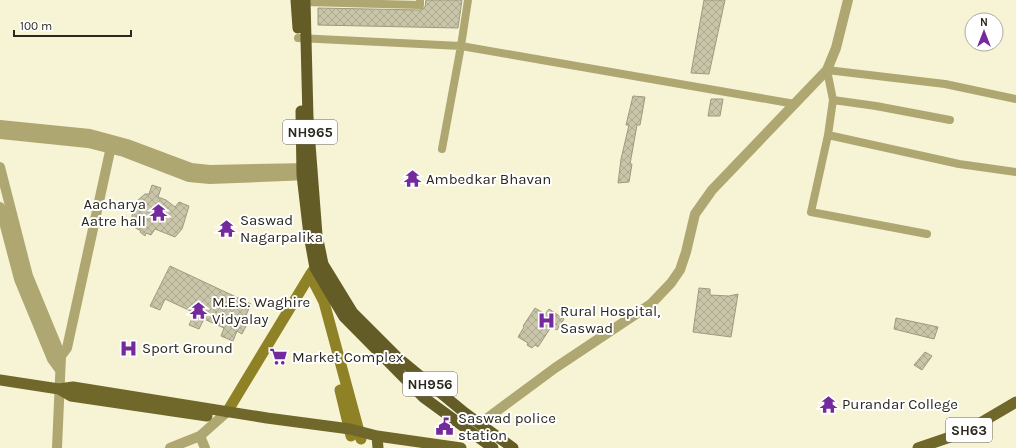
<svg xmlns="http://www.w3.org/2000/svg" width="1016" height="448" font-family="Karla,sans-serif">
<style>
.building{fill:url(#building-cross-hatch);stroke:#9e9a7f}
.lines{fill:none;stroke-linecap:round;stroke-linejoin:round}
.minor{stroke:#afa771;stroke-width:8}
.tertiary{stroke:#afa771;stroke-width:10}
.secondary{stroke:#8e8126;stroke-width:11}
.primary{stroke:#70672a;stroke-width:11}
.trunk{stroke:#645c27;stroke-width:11}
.labels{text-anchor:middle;stroke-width:4;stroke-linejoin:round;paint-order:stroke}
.shield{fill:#fff;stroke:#6b6962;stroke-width:1}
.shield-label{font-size:14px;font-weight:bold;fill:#2b291e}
.poi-label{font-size:15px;fill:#2b291e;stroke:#fff;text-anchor:start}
</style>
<defs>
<pattern id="building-cross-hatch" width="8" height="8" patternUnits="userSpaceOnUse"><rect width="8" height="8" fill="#c9c5a8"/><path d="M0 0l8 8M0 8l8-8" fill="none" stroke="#ada990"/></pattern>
</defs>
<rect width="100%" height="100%" fill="#f7f3d5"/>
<path class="building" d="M426,0h36l-4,28 -140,-3v-17l102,2 5,-3z
M704,0h21l-16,74 -18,-1z
M633,96l12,1 -5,28h-3l-7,39h2l-3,18 -11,1 3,-24 8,-34h-3z
M711,99h12l-3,17h-12z
M152,185l9,3 -3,9 8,3 9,7 4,-5 10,4 -7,23 -7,8 -20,-8 -4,6 -5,-2 -1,3 -5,-4 1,-1 -7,-4 -2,-10 1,-11 5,-6 7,-6h4z
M170,266l81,38 -8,18 4,2 -5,10 -5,-3 -4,10 -12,-5 3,-8 -20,-9 -5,10 -10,-4 6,-12 -30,-14 -5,11 -10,-4z
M699,288l11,1v6l19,1 9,-2 -7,43 -38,-5z
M535,308l10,6 4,-5 15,10 -7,11 -6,-3 -13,20 -3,-2 -3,3 -5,-3 1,-2 -10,-6 6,-10 -1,-1z
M896,318l42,9 -4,12 -40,-10z
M925,352l7,4 -10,14 -8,-5z"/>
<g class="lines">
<path class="minor" d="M468,0l-7,46 334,58
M305,2l115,3v-5
M298,38l163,8 -19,103
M833,100l-5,35 -17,77 116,22
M950,120l-74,-14 -43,-6 -6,-30 118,14 71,15
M828,135l131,29 57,8"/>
<path class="tertiary" d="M0,125l90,9 37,10 64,24 19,2 100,-2
M0,134l88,9 36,9 65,25 21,2 99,-4
M0,167l28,109 33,80 -4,92
M0,207l19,72 33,80 8,11
M61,356l6,-8 45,-206
M474,428l81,-60 96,-64 20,-21 9,-13 6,-18 9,-38 17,-24 115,-120 9,-22 12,-48
M170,448l30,-12
M205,448l-5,-12 27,-24"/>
<path class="secondary" d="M310,275l14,27 37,137
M340,390l11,46
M227,412l83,-137 5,-7 7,-3"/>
<path class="primary" d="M0,380l59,9 14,-2 194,31 83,11 27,7 84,12
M59,389l12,7 136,20
M377,436l1,12
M918,448l47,-16 51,-30"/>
<path class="trunk" d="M296,0l2,28
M305,0l3,118 9,117 6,29 30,49 44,44 68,56 48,35
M301,111l1,64 7,60 6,33 29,49 79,80 70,51"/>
</g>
<defs>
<symbol id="temple-bare" viewBox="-9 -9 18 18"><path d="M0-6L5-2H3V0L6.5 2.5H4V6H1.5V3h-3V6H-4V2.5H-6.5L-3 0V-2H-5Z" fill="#742a9d" stroke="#fff" stroke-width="2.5" paint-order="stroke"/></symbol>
<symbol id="hospital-bare" viewBox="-9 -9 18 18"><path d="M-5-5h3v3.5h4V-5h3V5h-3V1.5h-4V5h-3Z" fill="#742a9d" stroke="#fff" stroke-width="2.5" paint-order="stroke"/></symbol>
<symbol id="supermarket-bare" viewBox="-9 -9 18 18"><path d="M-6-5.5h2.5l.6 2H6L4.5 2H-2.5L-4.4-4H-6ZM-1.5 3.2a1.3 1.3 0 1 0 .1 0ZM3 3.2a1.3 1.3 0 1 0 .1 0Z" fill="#742a9d" stroke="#fff" stroke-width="2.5" paint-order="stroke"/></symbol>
<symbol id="civic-bare" viewBox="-9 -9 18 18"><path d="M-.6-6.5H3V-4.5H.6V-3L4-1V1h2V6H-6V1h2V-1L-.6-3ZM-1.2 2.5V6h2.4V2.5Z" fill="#742a9d" stroke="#fff" stroke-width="2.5" paint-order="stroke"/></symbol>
</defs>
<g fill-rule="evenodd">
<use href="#temple-bare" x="400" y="166" width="25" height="25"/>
<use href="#temple-bare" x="146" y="200" width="25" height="25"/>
<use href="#temple-bare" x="214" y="216" width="25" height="25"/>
<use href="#temple-bare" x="186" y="298" width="25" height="25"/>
<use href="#hospital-bare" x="534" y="308" width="25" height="25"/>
<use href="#hospital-bare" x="116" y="336" width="25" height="25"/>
<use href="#supermarket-bare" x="266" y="344" width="25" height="25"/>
<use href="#temple-bare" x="816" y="392" width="25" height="25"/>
<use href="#civic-bare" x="432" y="414" width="25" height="25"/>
</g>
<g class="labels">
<g class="shield">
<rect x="283" y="120" width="54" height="24" rx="3"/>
<rect x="403" y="372" width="54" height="24" rx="3"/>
<rect x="946" y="418" width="46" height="24" rx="3"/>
</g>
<g class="shield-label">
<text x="310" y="137">NH965</text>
<text x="430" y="389">NH956</text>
<text x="969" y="435">SH63</text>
</g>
<g class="poi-label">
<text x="426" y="184">Ambedkar Bhavan</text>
<text x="146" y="209" text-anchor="end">Aacharya<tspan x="146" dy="17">Aatre hall</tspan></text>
<text x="240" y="225">Saswad<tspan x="240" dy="17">Nagarpalika</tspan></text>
<text x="212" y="307">M.E.S. Waghire<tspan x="212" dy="17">Vidyalay</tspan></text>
<text x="560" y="316">Rural Hospital,<tspan x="560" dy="17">Saswad</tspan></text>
<text x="142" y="353">Sport Ground</text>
<text x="292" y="362">Market Complex</text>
<text x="842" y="409">Purandar College</text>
<text x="458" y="423">Saswad police<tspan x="458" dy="17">station</tspan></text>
</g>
</g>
<g transform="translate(984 32)"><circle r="19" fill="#ffffff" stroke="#aaa9a5"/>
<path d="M0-3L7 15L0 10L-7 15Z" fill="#742a9d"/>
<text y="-6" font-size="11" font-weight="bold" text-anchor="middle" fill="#2b291e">N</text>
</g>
<path d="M14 30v6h117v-6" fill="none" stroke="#2b291e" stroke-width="2"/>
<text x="20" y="30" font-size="12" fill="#2b291e" stroke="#ffffff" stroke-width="3" paint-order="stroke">100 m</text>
</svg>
